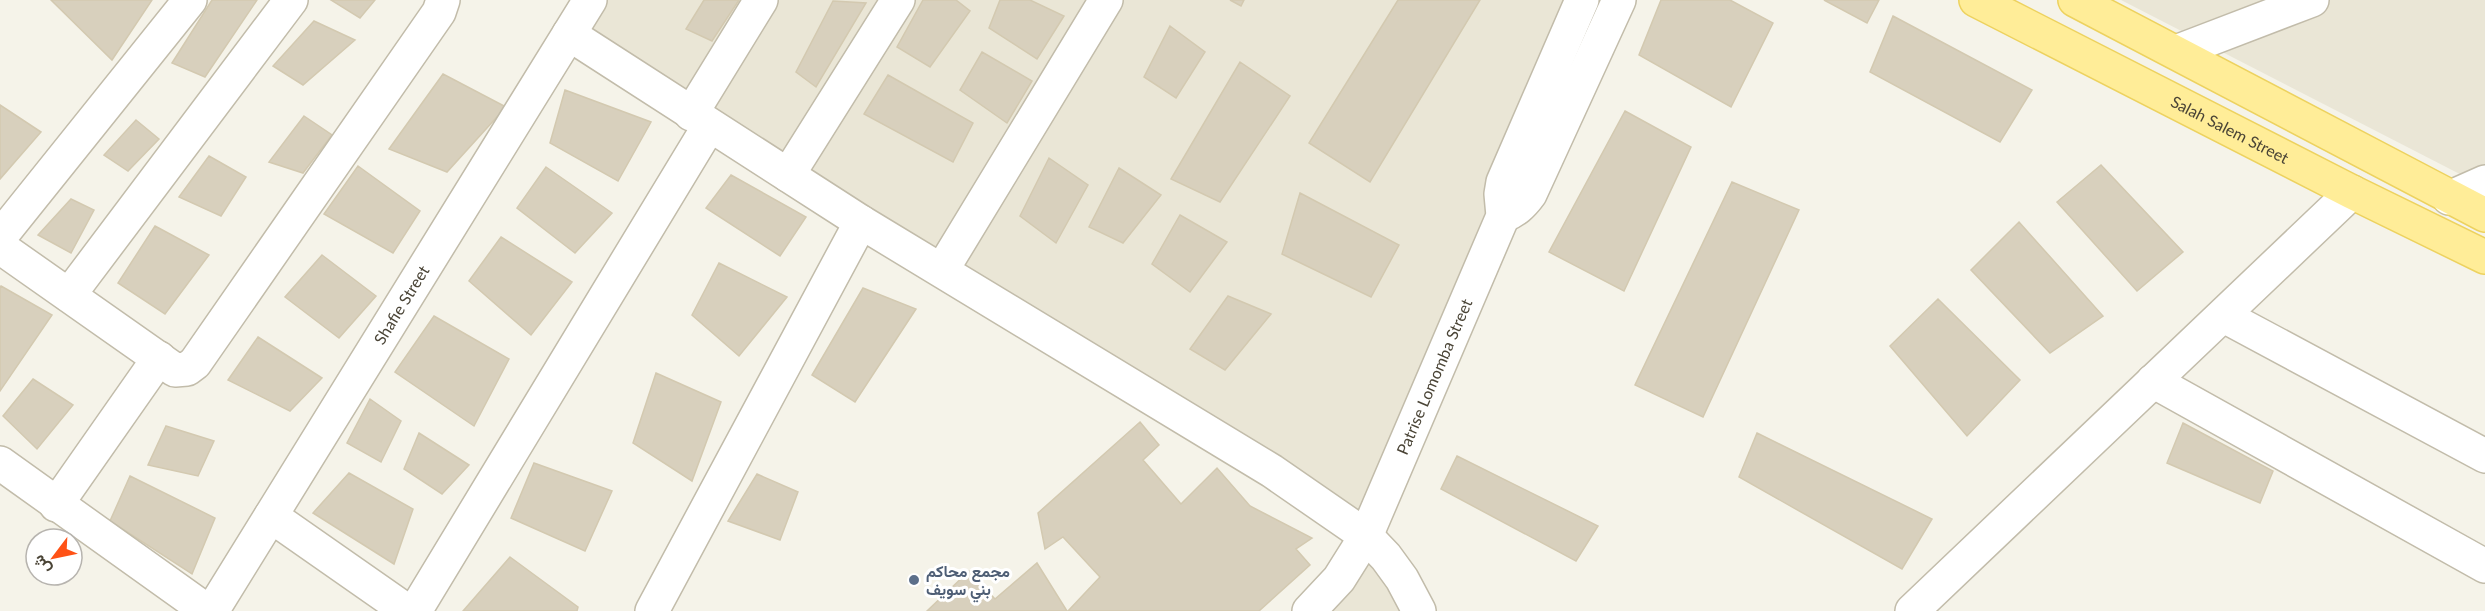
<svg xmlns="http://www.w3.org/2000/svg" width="2485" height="611" font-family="Lato,Vazirmatn,sans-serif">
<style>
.residential{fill:#eae6d6}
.building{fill:#d8d0bd;stroke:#d3c9b0;stroke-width:1.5}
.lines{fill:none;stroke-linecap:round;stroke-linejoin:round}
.minor-casing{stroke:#c2bcaa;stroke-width:36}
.major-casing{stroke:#edd25f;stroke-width:36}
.minor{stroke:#fff;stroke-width:33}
.major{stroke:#ffed98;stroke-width:33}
.service-dot{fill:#5c6f8a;stroke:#fff;stroke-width:2}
.labels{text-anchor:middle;stroke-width:6;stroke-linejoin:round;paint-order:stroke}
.street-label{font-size:16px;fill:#4a4436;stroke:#fff}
.service-label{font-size:16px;font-weight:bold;fill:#4e5e75;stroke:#fff;text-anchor:start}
</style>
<rect width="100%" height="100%" fill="#f5f3e9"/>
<path class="residential" d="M593,0h987l-214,534 -794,-500z
M2121,0h364v187z
M1369,541l45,70h-109z"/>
<path class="building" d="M51,0h101l-40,60z
M212,0h45l-52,77 -33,-14z
M331,0h44l-15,18z
M704,0h35l-27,41 -26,-12z
M923,0h33l14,11 -40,56 -33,-20z
M1000,0h30l34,16 -27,43 -48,-31z
M1230,0h14l-3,6z
M1398,0h82l-110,182 -61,-39z
M1661,0h69l43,23 -42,84 -92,-52z
M1824,0h55l-12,23z
M833,1l33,2 -50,84 -20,-15z
M1893,16l139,74 -32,52 -130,-70z
M314,21l41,19 -52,45 -30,-19z
M1170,26l35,26 -29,46 -32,-21z
M982,52l50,29 -25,42 -47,-33z
M1240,62l50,34 -70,106 -49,-23z
M443,74l63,33 -59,65 -58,-23z
M888,75l85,48 -20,39 -89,-48z
M565,90l86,32 -33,59 -68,-38z
M0,105l41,27 -41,47z
M1625,111l66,36 -67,144 -75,-39z
M304,116l28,19 -29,38 -34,-11z
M136,120l23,19 -31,32 -24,-16z
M209,156l37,21 -25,39 -42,-19z
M1049,158l39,27 -32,58 -36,-27z
M2101,165l82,87 -46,39 -80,-89z
M358,166l62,45 -27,42 -69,-39z
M546,167l66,46 -37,40 -58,-45z
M1119,168l42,27 -38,48 -34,-16z
M731,175l75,42 -26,39 -74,-48z
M1732,182l67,28 -96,207 -68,-32z
M1300,193l99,52 -28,52 -89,-43z
M71,199l23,11 -23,43 -33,-18z
M1180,215l47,27 -37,50 -38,-28z
M2019,222l84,94 -53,37 -79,-83z
M155,226l54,29 -44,59 -47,-31z
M501,237l71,45 -41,53 -62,-54z
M322,255l54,41 -37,42 -54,-41z
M719,263l68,34 -48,59 -47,-41z
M1,286l51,29 -52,76v-103z
M863,288l53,21 -61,93 -43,-27z
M1228,296l43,18 -46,56 -35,-21z
M1938,299l82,81 -53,56 -77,-90z
M434,316l75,43 -35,67 -79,-54z
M258,337l64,41 -32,33 -62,-31z
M656,373l65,29 -29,79 -59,-38z
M33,379l40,26 -36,44 -34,-33z
M370,399l31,22 -20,41 -34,-19z
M1140,422l19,23 -16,15 38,44 36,-36 33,38 62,32 -16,11 14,16 -51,46h-191l32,-34 -37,-40 -18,12 -7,-36z
M2183,423l90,48 -13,32 -93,-40z
M166,426l48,15 -16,35 -50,-11z
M419,433l50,32 -27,29 -38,-25z
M1757,433l175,86 -30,50 -163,-92z
M1457,456l141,70 -22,35 -135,-72z
M534,463l78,28 -27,60 -74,-33z
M349,473l64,36 -19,55 -81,-51z
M757,474l41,18 -18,48 -52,-19z
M130,476l85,42 -23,56 -82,-53z
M510,557l68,50 -1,4h-114z
M1037,563l30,48h-140l42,-40 26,28z"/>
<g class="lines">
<defs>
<g id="minor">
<path d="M569,34l292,188 411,249 94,65 20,21 16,22 17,32"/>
<path d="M2176,52l136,-52"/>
<path d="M691,114l70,-114"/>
<path d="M788,175l110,-175"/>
<path d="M2449,198l36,-16"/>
<path d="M1503,216c12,-5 19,-11 27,-22l89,-194"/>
<path d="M0,237l190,-237"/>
<path d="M0,247l175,123 12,-1 8,-6 244,-351 4,-12"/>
<path d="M942,270l164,-270"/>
<path d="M69,295l222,-295"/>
<path d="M2224,316l261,140"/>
<path d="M2153,381l332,185"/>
<path d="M0,463l207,148"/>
<path d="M56,505l103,-147"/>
<path d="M271,516l136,95"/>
<path id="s1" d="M212,611l378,-611"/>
<path d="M415,611l294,-485"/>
<path d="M652,611l209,-389"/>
<path id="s2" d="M1309,611l30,-32 27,-43 137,-320 -2,-22 2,-12 79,-182"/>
<path d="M1912,611l440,-419"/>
</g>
<g id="major">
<path id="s3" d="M1976,0l376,192 133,65"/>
<path d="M2075,0l410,215"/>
</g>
</defs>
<use href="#minor" class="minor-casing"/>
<use href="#major" class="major-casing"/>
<use href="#minor" class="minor"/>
<use href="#major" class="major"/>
</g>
<circle class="service-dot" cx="914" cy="580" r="6"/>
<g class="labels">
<g class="street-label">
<text dy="6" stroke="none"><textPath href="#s3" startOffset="285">Salah Salem Street</textPath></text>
<text dy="6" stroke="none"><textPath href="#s1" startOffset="360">Shafie Street</textPath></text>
<text dy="6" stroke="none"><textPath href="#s2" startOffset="268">Patrise Lomomba Street</textPath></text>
</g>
<g class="service-label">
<text x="926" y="577">مجمع محاكم<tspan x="926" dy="18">بني سويف</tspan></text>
</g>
</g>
<g transform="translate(54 557) rotate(238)"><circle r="28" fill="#ffffff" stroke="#b7b4af" stroke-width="1.5"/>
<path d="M0-4.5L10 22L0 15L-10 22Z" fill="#ff5216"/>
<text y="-9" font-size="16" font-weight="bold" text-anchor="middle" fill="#4a4436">ش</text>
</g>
</svg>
